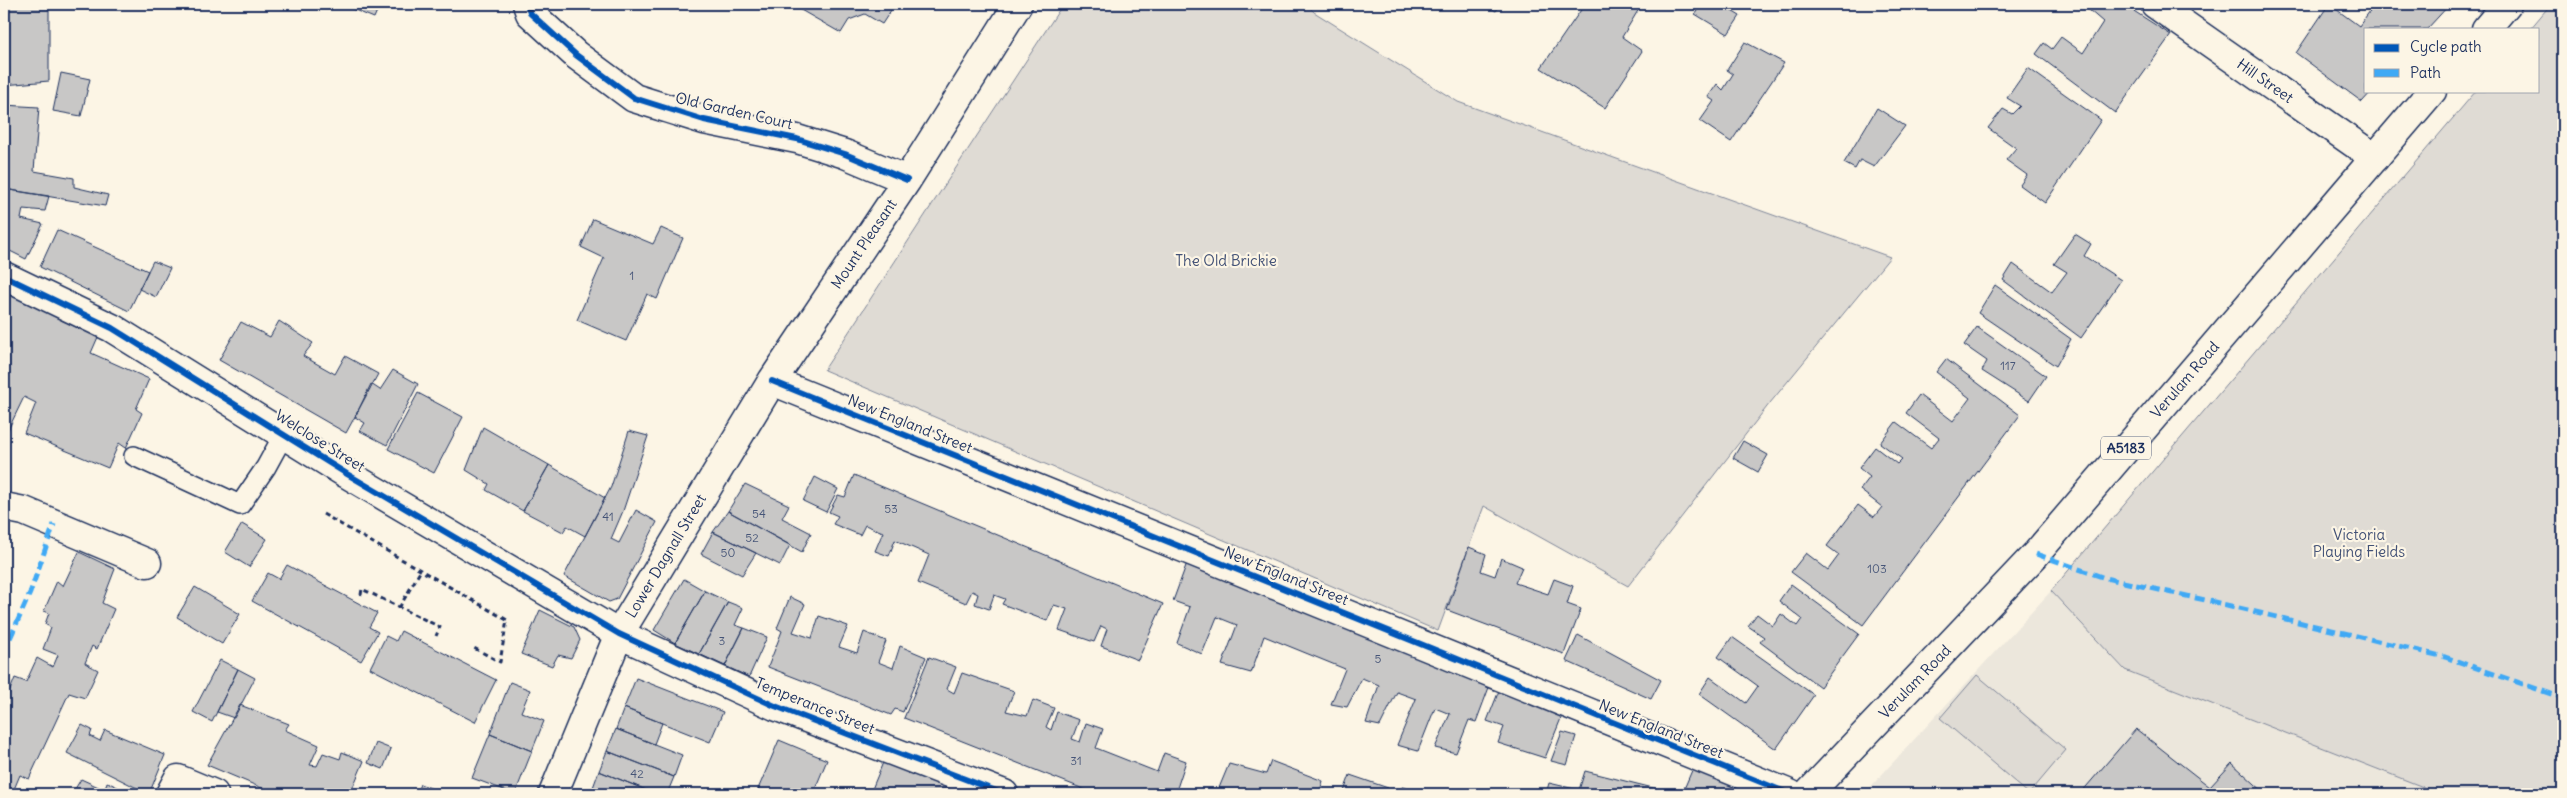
<svg xmlns="http://www.w3.org/2000/svg" width="2567" height="798" font-family="Delius,sans-serif">
<style>
.built{fill:#ece7dc}
.green{fill:#dfdbd4;stroke:#7d8599}
.building{fill:#c8c7c6;stroke:#1b2f5e}
.lines{fill:none;stroke-linecap:round;stroke-linejoin:round}
.service-casing{stroke:#1b2f5e;stroke-width:22}
.minor-casing{stroke:#1b2f5e;stroke-width:31}
.primary-casing{stroke:#1b2f5e;stroke-width:31}
.path{stroke:#1b2f5e;stroke-width:3;stroke-dasharray:5 4;stroke-linecap:butt}
.service{stroke:#fcf5e5;stroke-width:19}
.minor{stroke:#fcf5e5;stroke-width:28}
.primary{stroke:#fcf5e5;stroke-width:28}
.quiet{stroke:#3fa9f5;stroke-width:5;stroke-dasharray:10 5;stroke-linecap:butt}
.cycleway-casing{stroke:#fcf5e5;stroke-width:9}
.cycleway{stroke:#0057b8;stroke-width:6}
.labels{text-anchor:middle;stroke-width:4.5;stroke-linejoin:round;paint-order:stroke}
.number-label{font-size:12px;fill:#465578}
.shield{fill:#fcf5e5;stroke:#5e6a86;stroke-width:1}
.shield-label{font-size:14px;font-weight:bold;fill:#1b2f5e}
.street-label{font-size:15px;fill:#1b2f5e;stroke:#fcf5e5}
.park-label{font-size:15px;fill:#425176;stroke:#fcf5e5}
</style>
<rect width="100%" height="100%" fill="#fcf5e5"/>
<filter id="ink" filterUnits="userSpaceOnUse"><feTurbulence type="fractalNoise" baseFrequency=".02" numOctaves="2"/><feDisplacementMap in="SourceGraphic" scale="10" xChannelSelector="R" yChannelSelector="G"/><feConvolveMatrix kernelMatrix="1 2 1 2 8 2 1 2 1" color-interpolation-filters="sRGB"/></filter>
<g filter="url(#ink)">
<path class="built" d="M2051,591l74,79 316,124h-577z"/>
<path class="green" d="M1063,4h243l8,8 144,90 432,155 -120,146 -142,183 -144,-80 -46,125 -614,-261z
M2551,4h12v790h-122l-316,-124 -74,-79 425,-500h62v-62h-8z
M1977,675l89,75 -37,44 -89,-76z"/>
<path class="building" d="M4,4h45v77l-45,4z
M340,4h40l-6,14z
M895,4l-13,20 -17,-10 -16,6 -8,13 -49,-28z
M1484,4h17l-5,7z
M1585,4h57l-20,33 20,14 -37,57 -64,-40z
M1701,4h19l20,12 -12,18 -33,-20z
M2082,4h41l48,31 -56,78 -79,-59 8,-11 8,6 9,-12 22,16 20,-31z
M2329,4l30,22 16,-22h75l-23,25h-61v62h6l-10,11 -66,-49z
M1745,42l39,21 -53,79 -31,-21 14,-20 -6,-4 9,-13 6,6 10,-16 -6,-4z
M2028,68l73,52 -56,83 -25,-18 7,-10 -21,-15 10,-12 -28,-20 15,-19 9,5 8,-8 -13,-8z
M61,73l29,6 -9,37 -28,-5z
M4,105l35,2 -5,64 40,7v9l34,8 -3,11 -101,-17z
M1877,108l28,18 -31,41 -14,-7 -5,9 -11,-6z
M4,189l45,7 -4,15 -22,-2 -2,10 22,5 -17,35 -22,-11z
M593,219l60,25 8,-16 22,10 -26,61 -10,-5 -21,47 -49,-21 27,-62 -23,-11z
M57,230l91,41 -19,40 -89,-44z
M2075,234l16,10 -7,12 37,24 -40,58 -78,-58 10,-16 39,28 15,-20 -13,-8z
M153,261l17,7 -14,29 -17,-8z
M1995,285l76,54 -15,27 -78,-53z
M4,288l59,27 -2,5 37,17 -7,16 58,26 -13,30 6,4 -16,35 -7,-5 -11,25 -84,-35 12,-30 -12,-6 -17,35 -3,-1z
M279,321l34,22 -10,13 32,18 10,-18 33,18 -32,59 -127,-73 22,-38 29,15z
M1977,327l69,49 -17,25 -47,-30 5,-10 -23,-16z
M1946,359l74,56 -157,210 -72,-53 15,-19 22,17 11,-15 -12,-9 31,-41 16,12 8,-10 -22,-17 10,-13 -11,-9 16,-21 22,17 5,-5 -22,-16 16,-21 35,26 8,-10 -33,-25 13,-18 34,26 17,-23 -34,-26z
M393,370l25,14 -31,61 -27,-14 5,-8 -10,-6 16,-33 9,6z
M418,393l45,24 -29,56 -46,-24z
M483,427l66,38 -26,46 -37,-21 3,-6 -23,-14z
M629,431l19,5 -25,75 -12,28 8,4 17,-33 21,12 -40,77 -8,3 -45,-26 47,-89z
M1743,441l25,14 -10,17 -25,-14z
M549,465l56,33 -20,38 -18,-10 -4,6 -40,-21z
M854,475l309,129 -25,56 -37,-14 6,-17 -6,-3 -7,16 -35,-12 8,-21 -13,-4 -7,16 -45,-17 3,-5 -11,-4 -5,14 -14,-5 3,-10 -6,-3 -6,12 -48,-20 11,-28 -34,-15 -6,16 -14,-5 8,-19 -18,-7 -5,10 -27,-11 5,-8 -9,-4 9,-17 7,2z
M815,477l23,12 -12,23 -23,-11z
M745,484l44,21 -7,13 29,15 -9,19 -74,-41z
M728,511l62,34 -10,20 -67,-33z
M242,524l25,15 -18,28 -24,-15z
M713,532l43,21 -14,22 -41,-21z
M1469,547l17,7 -5,17 14,5 6,-18 21,9 -7,16 33,11 6,-15 19,7 -6,18 14,5 -17,45 -117,-44z
M79,552l36,17 -13,34 12,6 -17,40 -5,-3 -7,17 13,7 -13,28 -16,-5 -40,86 -9,-4 -8,19 -8,-3v-86l11,-27 11,4 11,-24 16,9 5,-12 -15,-6 8,-21 -6,-4 4,-11 -5,-2 13,-30 6,5z
M1188,560l303,122 -15,40 -7,-2 -13,33 -21,-5 15,-34 -15,-6 -17,43 -21,-6 19,-46 -19,-7 -17,34 -14,-3 13,-38 -17,-7 -15,29 -16,-3 14,-35 -81,-33 -13,37 -29,-8 15,-40 -20,-8 -15,37 -25,-11 13,-36 -17,-6z
M287,565l90,48 -8,14 9,5 -17,29 -109,-60 16,-28 11,6z
M684,579l21,12 -30,52 -21,-13z
M1791,584l68,50 -39,53 -60,-45 4,-5 -16,-11 9,-12 16,12 8,-12 16,12 5,-7 -23,-18z
M195,587l45,27 -18,30 -45,-27z
M705,591l23,11 -29,52 -24,-11z
M790,597l15,7 -12,28 19,6 7,-22 29,10 -9,21 18,6 7,-21 22,9 -8,21 15,6 7,-22 26,11 -23,55 -8,-3 -4,6 -123,-48 14,-36 -5,-3z
M728,602l15,6 -8,17 9,3 -19,38 -26,-12z
M540,610l34,17 6,13 -9,18 -13,-3 -6,11 -31,-12z
M744,628l23,9 -18,40 -24,-11z
M401,631l95,49 -21,42 -105,-54 16,-32 10,5z
M1578,635l83,45 -10,19 -85,-38z
M1732,637l82,58 -38,54 -77,-55 11,-17 36,26 12,-17 -40,-29z
M929,657l27,10 -9,22 7,4 8,-20 52,18 -8,20 21,5 6,-16 21,8 -8,19 5,3 6,-18 22,8 -7,19 8,3 6,-19 17,6 -7,19 61,24 7,-19 22,8 -11,33h-79l-192,-76z
M220,660l18,9 -26,53 -19,-10z
M238,669l17,9 -21,40 -17,-6z
M636,678l87,34 -13,30 -86,-34z
M510,682l20,8 -9,22 23,9 -12,30 -42,-17z
M1500,688l66,18 -21,52 -47,-15 6,-16 -17,-6z
M240,705l49,19 -4,6 34,15 -9,20 7,1 6,-13 17,6 2,-7 22,9 -14,33h-74l-69,-29z
M624,708l38,15 -8,21 -38,-15z
M82,725l10,5 -2,6 10,5 5,-11 60,25 -16,39 -82,-41z
M616,729l66,26 -8,22 -67,-26z
M2136,729l74,58 22,-24 34,31h-186z
M1562,732l14,4 -9,29 -16,-4z
M490,734l42,17 -17,43 -43,-16z
M779,740l48,20 -14,34h-57z
M376,743l15,6 -8,20 -15,-6z
M607,751l67,26 -7,17h-11l-57,-23z
M884,760l91,34h-105z
M1271,761l52,20 -4,13h-82l-18,-6 10,-24 37,10z
M1696,761l47,19 -7,14h-39l-13,-5z
M599,771l57,23 -65,-1z
M1585,771l92,23h-131l3,-11 30,7z
M1350,775l38,13 -2,6h-43z
M81,779l24,11 2,-8 25,12h-60z
M420,784l26,10h-30z
M1402,787l27,7h-29z"/>
<g class="lines">
<defs>
<path id="service" d="M134,456l106,49 26,-38 18,-33"/>
<path id="minor" d="M527,4l3,9 46,42 58,43 70,22 93,19 48,15 62,26
M2155,4l220,154
M4,276l108,52 235,146 272,160 156,72 229,88
M772,381l1018,413
M4,507l20,4 123,52
M170,794l8,-15 36,15
M553,794l66,-160 153,-253 135,-201 111,-176"/>
<path id="primary" d="M2486,29l21,-25
M1808,794l228,-240 396,-463"/>
</defs>
<use href="#service" class="service-casing"/>
<use href="#minor" class="minor-casing"/>
<use href="#primary" class="primary-casing"/>
<path class="path" d="M323,514l184,106 -7,42 -26,-14
M361,595l1,-6 78,38 -4,9
M399,608l22,-38"/>
<use href="#service" class="service"/>
<use href="#minor" class="minor"/>
<use href="#primary" class="primary"/>
<path class="quiet" d="M2036,554l69,24 109,24 231,55 118,41
M4,652l26,-59 24,-69"/>
<defs>
<path id="cycleway" d="M527,4l3,9 46,42 58,43 70,22 93,19 48,15 62,26
M4,276l108,52 235,146 272,160 156,72 229,88
M772,381l1018,413"/>
</defs>
<use href="#cycleway" class="cycleway-casing"/>
<use href="#cycleway" class="cycleway"/>
</g>
</g>
<g class="labels">
<g class="number-label">
<text x="632" y="280">1</text>
<text x="2008" y="370">117</text>
<text x="891" y="513">53</text>
<text x="759" y="518">54</text>
<text x="608" y="521">41</text>
<text x="752" y="542">52</text>
<text x="728" y="557">50</text>
<text x="1877" y="573">103</text>
<text x="722" y="645">3</text>
<text x="1378" y="663">5</text>
<text x="1076" y="765">31</text>
<text x="637" y="778">42</text>
</g>
<rect class="shield" x="2101" y="436.5" width="50" height="23" rx="4"/>
<g class="shield-label">
<text x="2126" y="453">A5183</text>
</g>
<g class="street-label">
<text transform="translate(2265 81) rotate(35)" y="5">Hill Street</text>
<text transform="translate(734 111) rotate(13)" y="5">Old Garden Court</text>
<text transform="translate(864 244) rotate(-56)" y="5">Mount Pleasant</text>
<text transform="translate(2185 380) rotate(-49)" y="5">Verulam Road</text>
<text transform="translate(910 424) rotate(22)" y="5">New England Street</text>
<text transform="translate(320 441) rotate(32)" y="5">Welclose Street</text>
<text transform="translate(666 556) rotate(-59)" y="5">Lower Dagnall Street</text>
<text transform="translate(1286 576) rotate(22)" y="5">New England Street</text>
<text transform="translate(1915 682) rotate(-46)" y="5">Verulam Road</text>
<text transform="translate(815 706) rotate(22)" y="5">Temperance Street</text>
<text transform="translate(1661 729) rotate(22)" y="5">New England Street</text>
</g>
<g class="park-label">
<text x="1226" y="266">The Old Brickie</text>
<text x="2359" y="540">Victoria<tspan x="2359" dy="17">Playing Fields</tspan></text>
</g>
</g>
<rect width="2567" height="798" fill="none" stroke="#fcf5e5" stroke-width="20"/>
<rect x="10" y="10" width="2547" height="778" fill="none" stroke="#1b2f5e" stroke-width="2" filter="url(#ink)"/>
<rect x="2364" y="28" width="175" height="65" fill="#fcf5e5" stroke="#a2a6af"/>
<rect x="2374" y="44" width="25" height="8" fill="#0057b8" stroke="#a2a6af"/>
<text x="2410" y="52" font-size="15" fill="#1b2f5e">Cycle path</text>
<rect x="2374" y="69" width="25" height="8" fill="#3fa9f5" stroke="#a2a6af"/>
<text x="2410" y="78" font-size="15" fill="#1b2f5e">Path</text>
</svg>
